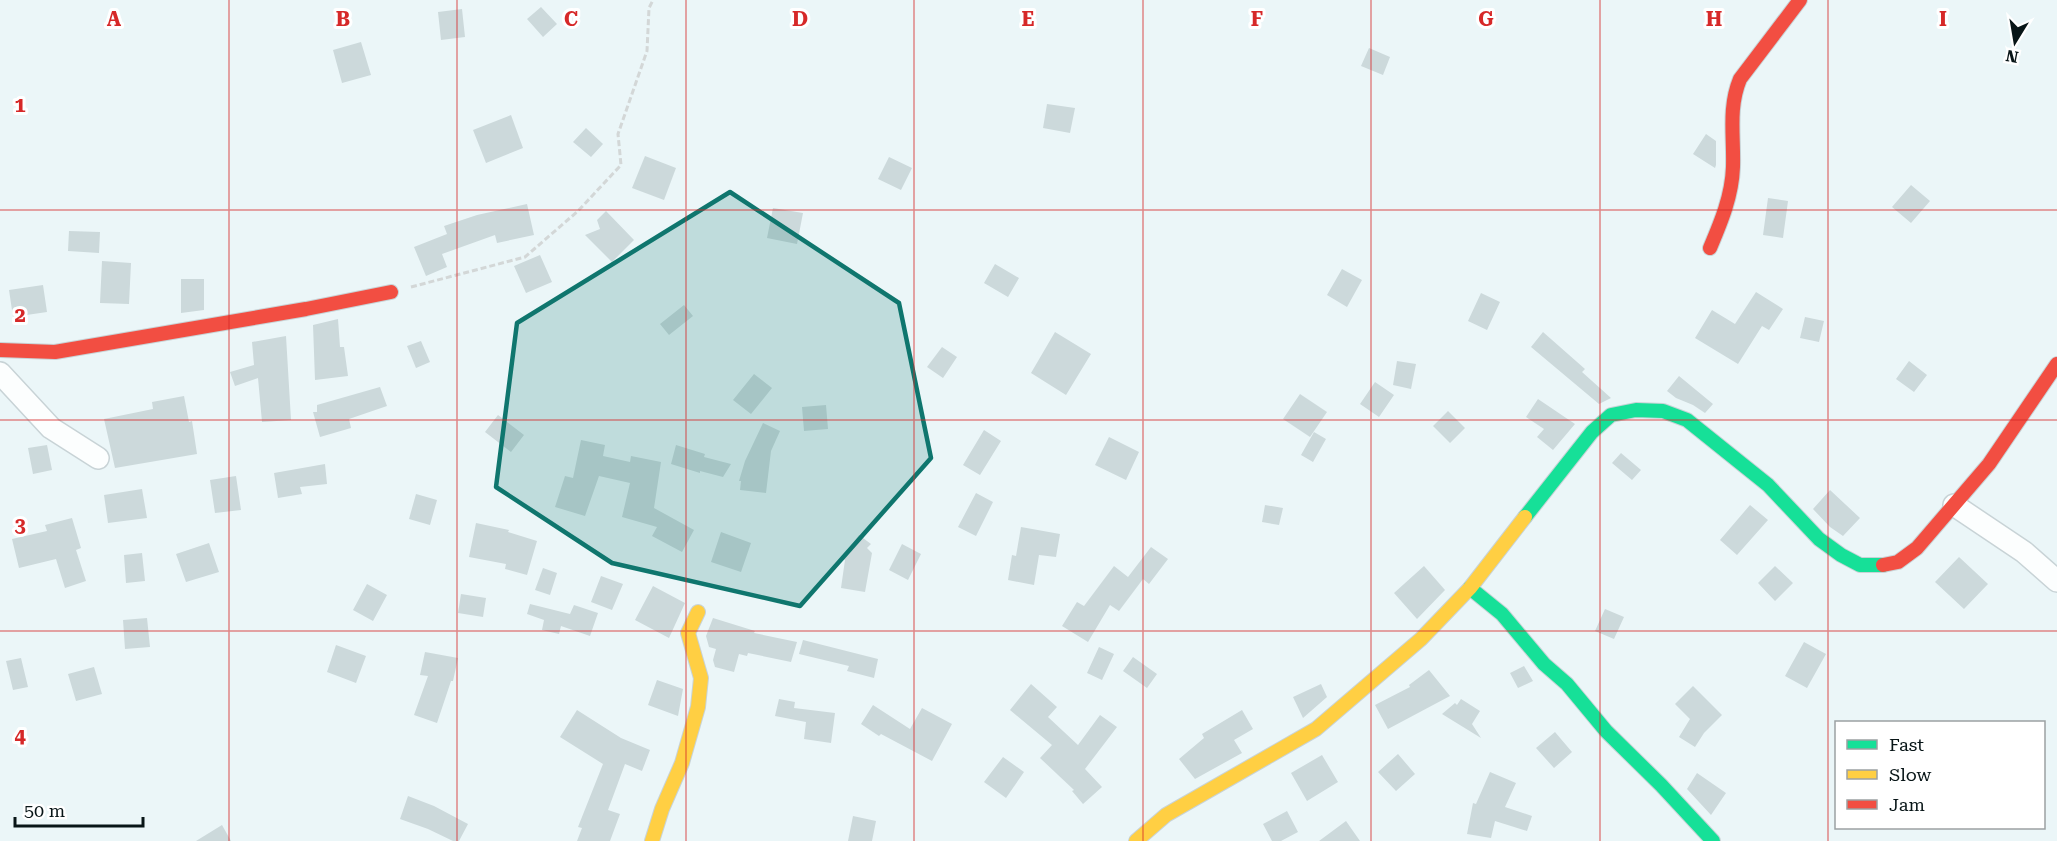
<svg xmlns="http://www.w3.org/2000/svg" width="2057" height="841" font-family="'Roboto Serif',serif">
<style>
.building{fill:#ccd9db}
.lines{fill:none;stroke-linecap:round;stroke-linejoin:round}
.street-casing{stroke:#c8d3d6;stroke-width:24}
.fast-casing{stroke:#c8d3d6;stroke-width:16}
.slow-casing{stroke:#c8d3d6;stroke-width:16}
.jam-casing{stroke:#c8d3d6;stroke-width:16}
.path{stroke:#d3d7d7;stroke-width:3;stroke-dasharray:6 3;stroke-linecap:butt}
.street{stroke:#fcfefe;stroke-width:21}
.fast{stroke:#16e098;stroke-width:14}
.slow{stroke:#ffcf43;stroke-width:14}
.jam{stroke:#f24e42;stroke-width:14}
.marked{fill:#0f766e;fill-opacity:0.2;stroke:#0f766e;stroke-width:4.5;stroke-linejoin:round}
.grid{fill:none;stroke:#d62828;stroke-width:1.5;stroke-opacity:0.55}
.grid-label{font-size:20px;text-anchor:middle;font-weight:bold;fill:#d62828;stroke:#fff;stroke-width:6;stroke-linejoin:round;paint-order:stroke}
</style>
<rect width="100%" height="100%" fill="#ebf6f8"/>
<path class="building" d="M541,7l16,17 -14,13 -16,-18z
M462,9l3,28 -24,3 -3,-28z
M361,42l10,33 -29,8 -9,-33z
M1369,48l21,9 -7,18 -22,-9z
M1047,104l28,4 -5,25 -27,-5z
M511,115l12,33 -37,15 -13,-33z
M586,128l17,16 -12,13 -18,-15z
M1706,134l10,7v24l-1,3 -22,-14z
M645,156l31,12 -12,32 -32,-12z
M889,157l23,11 -11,22 -23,-11z
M1911,185l19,16 -19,22 -19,-16z
M1768,198l20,3 -5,37 -20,-3z
M527,204l7,31 -37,8 -2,-8 -53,19 5,13 -21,9 -12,-29 33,-13 -3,-8 33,-11z
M773,208l30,5 -6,31 -30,-6z
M606,211l28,29 -22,22 -27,-27 15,-6 -3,-9z
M69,231l31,1 -1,21 -31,-2z
M540,255l12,27 -26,11 -12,-27z
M102,261l29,2 -2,41 -29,-1z
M995,264l24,14 -11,19 -24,-14z
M1342,269l20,11 -15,27 -20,-12z
M181,279h23v31l-23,3z
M43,285l4,27 -34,5 -4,-27z
M1756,292l27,17 -14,21 -7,-4 -24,38 -43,-26 17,-28 23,14z
M1481,293l19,9 -13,28 -19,-9z
M684,305l9,11 -24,19 -9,-11z
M1805,317l19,4 -5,21 -19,-4z
M338,319l2,28h4l4,29 -33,4 -2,-55z
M1055,332l36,22 -25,41 -35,-22z
M1543,332l42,37 -3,3 29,26 -12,6 -68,-57z
M286,336l5,84 -29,2 -4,-44 -23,8 -5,-14 24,-7 -2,-23z
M421,341l9,21 -14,6 -9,-22z
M942,347l15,10 -14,21 -16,-11z
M1397,361l19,3 -5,25 -18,-4z
M1909,361l18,14 -13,17 -18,-13z
M754,374l18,14 -21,26 -18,-14z
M1679,376l34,28 -8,9 -12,-8 -17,-7 -9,-7z
M1375,382l19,13 -15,22 -19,-13z
M380,387l7,19 -38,13 2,9 -31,9 -7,-25h4v-7z
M1300,394l27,18 -17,25 -27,-18z
M184,396l5,26 3,-1 5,33 -82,14 -11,-49 49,-10 -1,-7z
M1538,399l37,25 -22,26 -16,-13 7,-8 -18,-12z
M826,405l2,24 -24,2 -2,-24z
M1448,411l17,17 -15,15 -17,-17z
M498,415l26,20 -13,17 -26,-20z
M763,423l17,8 -9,20 -5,42 -26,-3 1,-9h-2l6,-20z
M984,430l17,11 -21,34 -17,-10z
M1314,432l12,7 -13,23 -12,-7z
M1109,437l30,15 -13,28 -31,-15z
M581,440l24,5 -2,11 27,6 1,-6 30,6 -7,46 40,22 -12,22 -30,-16 5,-9 -35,-10 8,-34 -31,-7 -14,40 -30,-9 10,-31 8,2z
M47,445l5,25 -19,4 -5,-26z
M676,445l29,9 -1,3 27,7 -8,13 -23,-6v2l-29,-9z
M1621,453l20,17 -9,10 -20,-17z
M325,464l2,20 -27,3 2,7 -24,4 -4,-25z
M236,476l5,34 -26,3 -5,-33z
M142,489l5,29 -39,5 -4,-28z
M1830,490l30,28 -17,18 -13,-9 -17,-18z
M976,493l17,9 -17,34 -18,-9z
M416,494l21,6 -7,25 -21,-6z
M1265,505l18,3 -4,17 -17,-3z
M1750,505l18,15 -31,35 -17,-15z
M72,518l9,30 -5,2 10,31 -21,7 -9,-29 -37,9 -7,-29 35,-8 -2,-6z
M476,523l33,7 -1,2 29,9 -10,34 -22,-6 1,-5 -37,-7z
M1021,527l39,7 -4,23 -17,-2 -5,30 -26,-5 4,-25 4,1z
M721,532l30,11 -10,29 -30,-10z
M859,535l12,9 -4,4 5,5 -7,39 -24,-4 4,-28 -3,-2z
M209,543l10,29 -33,10 -10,-28z
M902,544l19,10 -13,26 -19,-10z
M1151,547l17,12 -19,25 -6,-5 -24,32 -9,-6 -22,37 -26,-16 15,-24 7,4 30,-40 14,11z
M142,553l3,28 -19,2 -2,-28z
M1959,557l29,27 -24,25 -29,-27z
M1424,566l21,24 -28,29 -23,-26z
M1775,566l18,17 -18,18 -17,-18z
M543,568l14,5 -7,22 -15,-5z
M601,576l22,8 -11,26 -21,-8z
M367,584l20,11 -14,26 -20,-11z
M653,586l32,17 -16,35 -34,-18z
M461,594l25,4 -3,19 -25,-4z
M530,604l40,10 4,-9 24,8 -8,23 -29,-10 -2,8 -17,-4 2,-10 -17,-6z
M1605,609l19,8 -10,22 -19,-8z
M147,618l3,29 -25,2 -2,-29z
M713,618l42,13 -1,2 43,9 -6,20 -43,-9 -1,3 -8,-2 -5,18 -19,-5 -2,-7 3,-11 -7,-2 -3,-11z
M803,640l75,19 -4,19 -27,-7 2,-5 -50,-12z
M1804,642l22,12 -19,34 -22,-12z
M336,645l30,11 -10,27 -29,-11z
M1099,647l15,7 -12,26 -15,-7z
M425,652l33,6 -5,23h-2l-14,42 -23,-8 14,-39 -8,-1z
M1133,657l24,17 -10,14 -24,-17z
M21,658l7,29 -15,3 -7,-29z
M1524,666l9,15 -15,7 -8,-15z
M94,667l8,27 -26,7 -8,-27z
M1429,670l21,26 -62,33 -13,-24 35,-18 -1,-2z
M657,680l26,9 -5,27 -30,-11z
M1031,684l26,23 -9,10 30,28 22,-30 17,12 -32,42 17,18 -19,17 -11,-13 2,-1 -34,-32 12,-13 -42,-35z
M1321,684l6,13 -24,21 -10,-21z
M1693,686l29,29 -18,18 -9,14 -16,-10 11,-18 -15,-15z
M779,699l16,3 -1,6 41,5 -4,30 -27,-4 2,-17 -31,-6z
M1461,699l19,12 -8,13 9,14 -39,-24 13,-11 2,2z
M873,705l37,24 12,-21 30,16 -20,37 -51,-27 -2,2 -18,-12z
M577,710l44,28 29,12 -8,21 -17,-7 -17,46 12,4 -10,27h-33l5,-13 -4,-1 25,-63 -43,-27z
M1242,710l11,19 -19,11 8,13 -47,26 -16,-20 25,-21 -2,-4z
M1555,732l17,20 -18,16 -18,-20z
M1398,754l17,20 -19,17 -18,-19z
M1322,755l16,27 -31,19 -16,-28z
M1003,757l21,15 -18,26 -22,-16z
M1490,772l26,11 -11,24 27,9 -5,15 -32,-10 -4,17 -24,-4 6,-31 3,1z
M1697,773l29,20 -15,22 -24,-26z
M408,796l26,10 34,18 -9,17h-6l-25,-12 -28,-10z
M1287,811l11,21 -17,9h-9l-9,-17z
M853,816l23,5 -4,20h-24z
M1346,821l14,20h-41z
M222,825l9,16h-35z"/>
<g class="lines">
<defs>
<path id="street" d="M0,373l51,55 47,30
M1954,505l70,47 33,29"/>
<path id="fast" d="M1525,517l67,-85 19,-17 25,-5 27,1 24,9 81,65 51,54 22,16 19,10h23
M1470,588l32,26 42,50 23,20 39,47 55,54 52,56"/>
<path id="slow" d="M652,841l10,-32 20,-46 16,-56 3,-29 -13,-45 10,-21
M1136,841l30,-26 150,-86 105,-90 49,-51 55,-71"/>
<path id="jam" d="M1710,248c11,-26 22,-52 23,-81 1,-31 -5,-59 7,-88l60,-79
M0,350l55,2 251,-43 85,-17
M1883,565l15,-3 19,-14 72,-84 68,-100"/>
</defs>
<use href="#street" class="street-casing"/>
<use href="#fast" class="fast-casing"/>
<use href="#slow" class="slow-casing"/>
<use href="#jam" class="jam-casing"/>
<path class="path" d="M411,287l114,-30 53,-46 43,-46 -3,-31 29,-83 2,-43 4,-8"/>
<use href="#street" class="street"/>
<use href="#fast" class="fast"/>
<use href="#slow" class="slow"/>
<use href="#jam" class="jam"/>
</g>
<path class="marked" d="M730,192l169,111 32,155 -131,148 -188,-43 -116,-76 21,-164z"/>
<path class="grid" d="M229,0v841M457,0v841M686,0v841M914,0v841M1143,0v841M1371,0v841M1600,0v841M1828,0v841M0,210h2057M0,420h2057M0,631h2057"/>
<g class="grid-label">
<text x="114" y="26">A</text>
<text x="343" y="26">B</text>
<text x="571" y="26">C</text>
<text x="800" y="26">D</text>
<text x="1028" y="26">E</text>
<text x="1257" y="26">F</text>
<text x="1486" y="26">G</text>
<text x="1714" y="26">H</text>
<text x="1943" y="26">I</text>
<text x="20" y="112">1</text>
<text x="20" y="322">2</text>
<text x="20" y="532">3</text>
<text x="20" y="743">4</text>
</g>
<rect x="1835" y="721" width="210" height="108" fill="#ffffff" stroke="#9ca1a2" stroke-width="1.5"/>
<rect x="1847" y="740" width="30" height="9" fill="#16e098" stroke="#9ca1a2" stroke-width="1.5"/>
<text x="1889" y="751" font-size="18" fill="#081517">Fast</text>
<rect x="1847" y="770" width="30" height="9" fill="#ffcf43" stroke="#9ca1a2" stroke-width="1.5"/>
<text x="1889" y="781" font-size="18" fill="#081517">Slow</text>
<rect x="1847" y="800" width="30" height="9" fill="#f24e42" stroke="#9ca1a2" stroke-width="1.5"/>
<text x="1889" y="811" font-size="18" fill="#081517">Jam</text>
<g transform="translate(2015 42) rotate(191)" stroke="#ffffff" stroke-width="4.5" paint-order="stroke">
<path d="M0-4.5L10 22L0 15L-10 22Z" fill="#081517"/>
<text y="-9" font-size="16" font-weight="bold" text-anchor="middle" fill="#081517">N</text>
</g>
<path d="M15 817v9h128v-9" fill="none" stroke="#081517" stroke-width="3"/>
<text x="24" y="817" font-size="18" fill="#081517" stroke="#ffffff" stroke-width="4.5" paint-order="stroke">50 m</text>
</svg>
